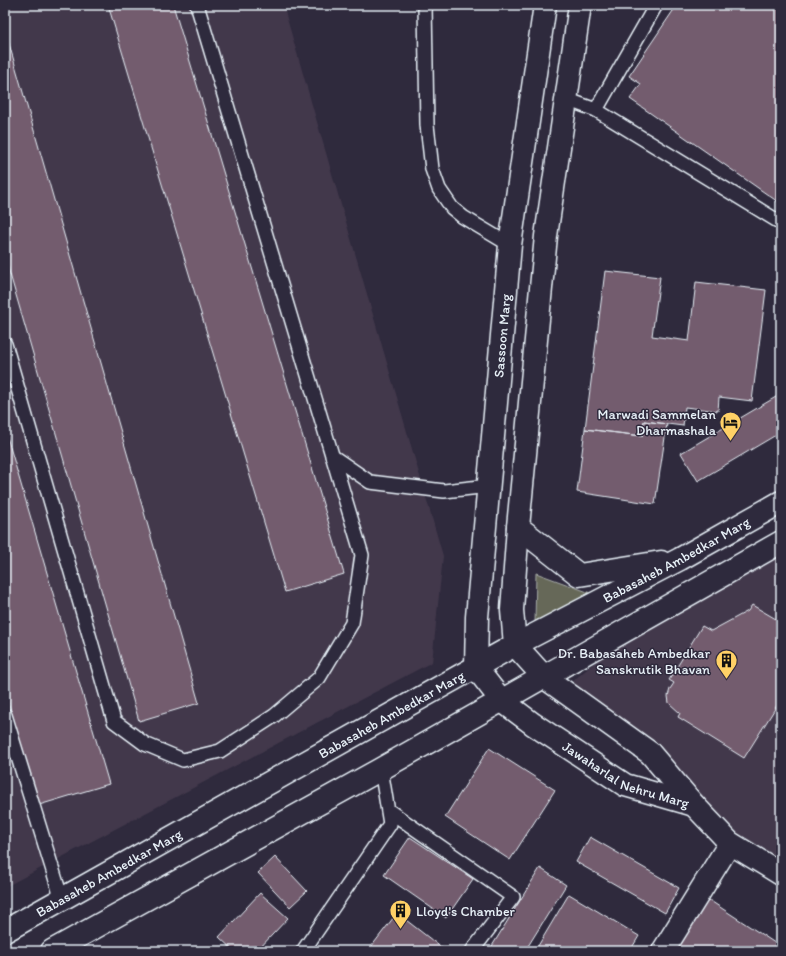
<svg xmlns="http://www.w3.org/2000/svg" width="786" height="956" font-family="Itim,sans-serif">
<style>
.built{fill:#43394c}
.green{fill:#666759;stroke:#a7aca8}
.building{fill:#735c6e;stroke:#e8f1f8}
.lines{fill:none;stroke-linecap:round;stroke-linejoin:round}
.service-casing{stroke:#e8f1f8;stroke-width:16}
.minor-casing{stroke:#e8f1f8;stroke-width:25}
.secondary-casing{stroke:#e8f1f8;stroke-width:25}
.primary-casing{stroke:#e8f1f8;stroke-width:25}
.service{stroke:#2f2a3d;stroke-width:13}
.minor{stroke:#2f2a3d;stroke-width:22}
.secondary{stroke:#2f2a3d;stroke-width:22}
.primary{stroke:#2f2a3d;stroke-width:22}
.labels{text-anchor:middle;stroke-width:3;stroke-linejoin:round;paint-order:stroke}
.street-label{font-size:14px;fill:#e8f1f8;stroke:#2f2a3d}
.poi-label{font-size:14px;fill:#e8f1f8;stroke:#2f2a3d;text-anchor:end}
</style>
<rect width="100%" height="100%" fill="#2f2a3d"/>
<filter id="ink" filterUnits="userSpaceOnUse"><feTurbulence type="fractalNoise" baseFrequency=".025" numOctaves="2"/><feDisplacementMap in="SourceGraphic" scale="8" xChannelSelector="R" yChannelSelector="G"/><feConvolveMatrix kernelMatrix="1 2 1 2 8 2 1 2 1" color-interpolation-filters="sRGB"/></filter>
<g filter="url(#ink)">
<path class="built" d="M5,5h278l160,551 -11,106 -427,225z
M781,542v331l-130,-99 -78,-93 71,-60z"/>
<path class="green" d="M536,573l57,21 -58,29z"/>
<path class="building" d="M108,5h65l171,569 -59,18z
M677,5h104v199l-151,-105 11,-15 -12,-8z
M5,30l194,673 -60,18 -134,-464z
M605,271l55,6 -8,59 37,5 7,-59 70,8 -14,111 -33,-4 -1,14 -33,-4 -2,19 -39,-5 -2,15 -57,-7z
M781,394v38l-83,49 -17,-28z
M644,421l23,3 -12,80 -78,-12 8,-63 57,7z
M5,430l104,354 -70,21 -34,-114z
M752,605l29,17v77l-37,59 -66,-41 2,-4 -11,-10 -1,-7 2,-7 4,-6 -5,-3 33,-54 9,5 37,-20z
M489,748l66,42 -45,70 -65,-43z
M410,837l63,42 -27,39 -62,-43z
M590,837l89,51 -14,25 -89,-51z
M275,857l32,34 -17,16 -32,-34z
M540,868l26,17 -41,66h-36z
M260,893l28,25 -31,33h-23l-15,-14z
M569,894l70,42 -9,15h-95z
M706,898l75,49v4h-109z
M397,913l45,35 -2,3h-72z"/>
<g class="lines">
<defs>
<path id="service" d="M425,5l2,120 5,44 7,20 13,19 11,9 47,28
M566,99l30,11 185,113
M596,110l60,-105
M5,344l109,377 31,23 38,16 37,-9 54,-35 45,-38 33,-55 10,-68 -165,-550
M332,456l38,26 74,9 45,-5
M5,715l57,185
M388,810l125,87 -41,54
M303,951l87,-127 -9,-55"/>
<path id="minor" d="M663,951l67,-108"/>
<g id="secondary">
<path d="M544,677l-29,-32 -3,-35 6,-83 28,-291 34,-231"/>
<path id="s1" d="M501,700l-25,-32 1,-51 33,-372 35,-240"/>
</g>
<g id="primary">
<path d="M518,527l61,48 82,-13"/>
<path d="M544,677l106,76 44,52 36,38 51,31"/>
<path id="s2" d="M501,700l32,24 92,61 69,20"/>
<path id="s3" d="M5,931l510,-286 165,-86 101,-57"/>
<path d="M52,951l329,-182 400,-227"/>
</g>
</defs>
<use href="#service" class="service-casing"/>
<use href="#minor" class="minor-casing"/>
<use href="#secondary" class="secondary-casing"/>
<use href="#primary" class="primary-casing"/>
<use href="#service" class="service"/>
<use href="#minor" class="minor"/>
<use href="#secondary" class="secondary"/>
<use href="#primary" class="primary"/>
</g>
</g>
<defs>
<symbol id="hotel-pin" viewBox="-11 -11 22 30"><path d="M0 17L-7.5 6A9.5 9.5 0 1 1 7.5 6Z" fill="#ffd166" stroke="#2f2a3d"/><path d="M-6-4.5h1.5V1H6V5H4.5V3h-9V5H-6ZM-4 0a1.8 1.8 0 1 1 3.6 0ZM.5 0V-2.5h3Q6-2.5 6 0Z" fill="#111"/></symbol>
<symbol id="building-pin" viewBox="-11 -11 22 30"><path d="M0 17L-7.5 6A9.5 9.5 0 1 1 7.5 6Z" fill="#ffd166" stroke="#2f2a3d"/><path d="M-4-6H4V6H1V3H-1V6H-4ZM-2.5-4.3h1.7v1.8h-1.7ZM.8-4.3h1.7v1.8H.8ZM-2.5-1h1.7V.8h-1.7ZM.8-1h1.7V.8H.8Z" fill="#111"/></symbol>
</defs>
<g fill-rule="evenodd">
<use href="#hotel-pin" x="718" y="410" width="25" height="34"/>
<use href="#building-pin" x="714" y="648" width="25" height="34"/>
<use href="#building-pin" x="388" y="898" width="25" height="34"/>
</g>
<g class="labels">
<g class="street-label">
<text dy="5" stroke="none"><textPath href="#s1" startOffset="374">Sassoon Marg</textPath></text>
<text dy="5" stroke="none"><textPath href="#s3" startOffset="767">Babasaheb Ambedkar Marg</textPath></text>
<text dy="5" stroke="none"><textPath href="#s3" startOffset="443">Babasaheb Ambedkar Marg</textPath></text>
<text dy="5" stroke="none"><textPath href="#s2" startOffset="147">Jawaharlal Nehru Marg</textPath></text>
<text dy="5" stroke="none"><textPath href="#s3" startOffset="119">Babasaheb Ambedkar Marg</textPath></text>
</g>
<g class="poi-label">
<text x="716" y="419">Marwadi Sammelan<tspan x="716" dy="16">Dharmashala</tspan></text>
<text x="710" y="658">Dr. Babasaheb Ambedkar<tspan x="710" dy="16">Sanskrutik Bhavan</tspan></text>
<text x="416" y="916" text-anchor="start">Lloyd's Chamber</text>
</g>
</g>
<rect width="786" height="956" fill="none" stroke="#2f2a3d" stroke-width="20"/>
<rect x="10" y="10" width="766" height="936" fill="none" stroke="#e8f1f8" stroke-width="1.5" filter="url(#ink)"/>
</svg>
